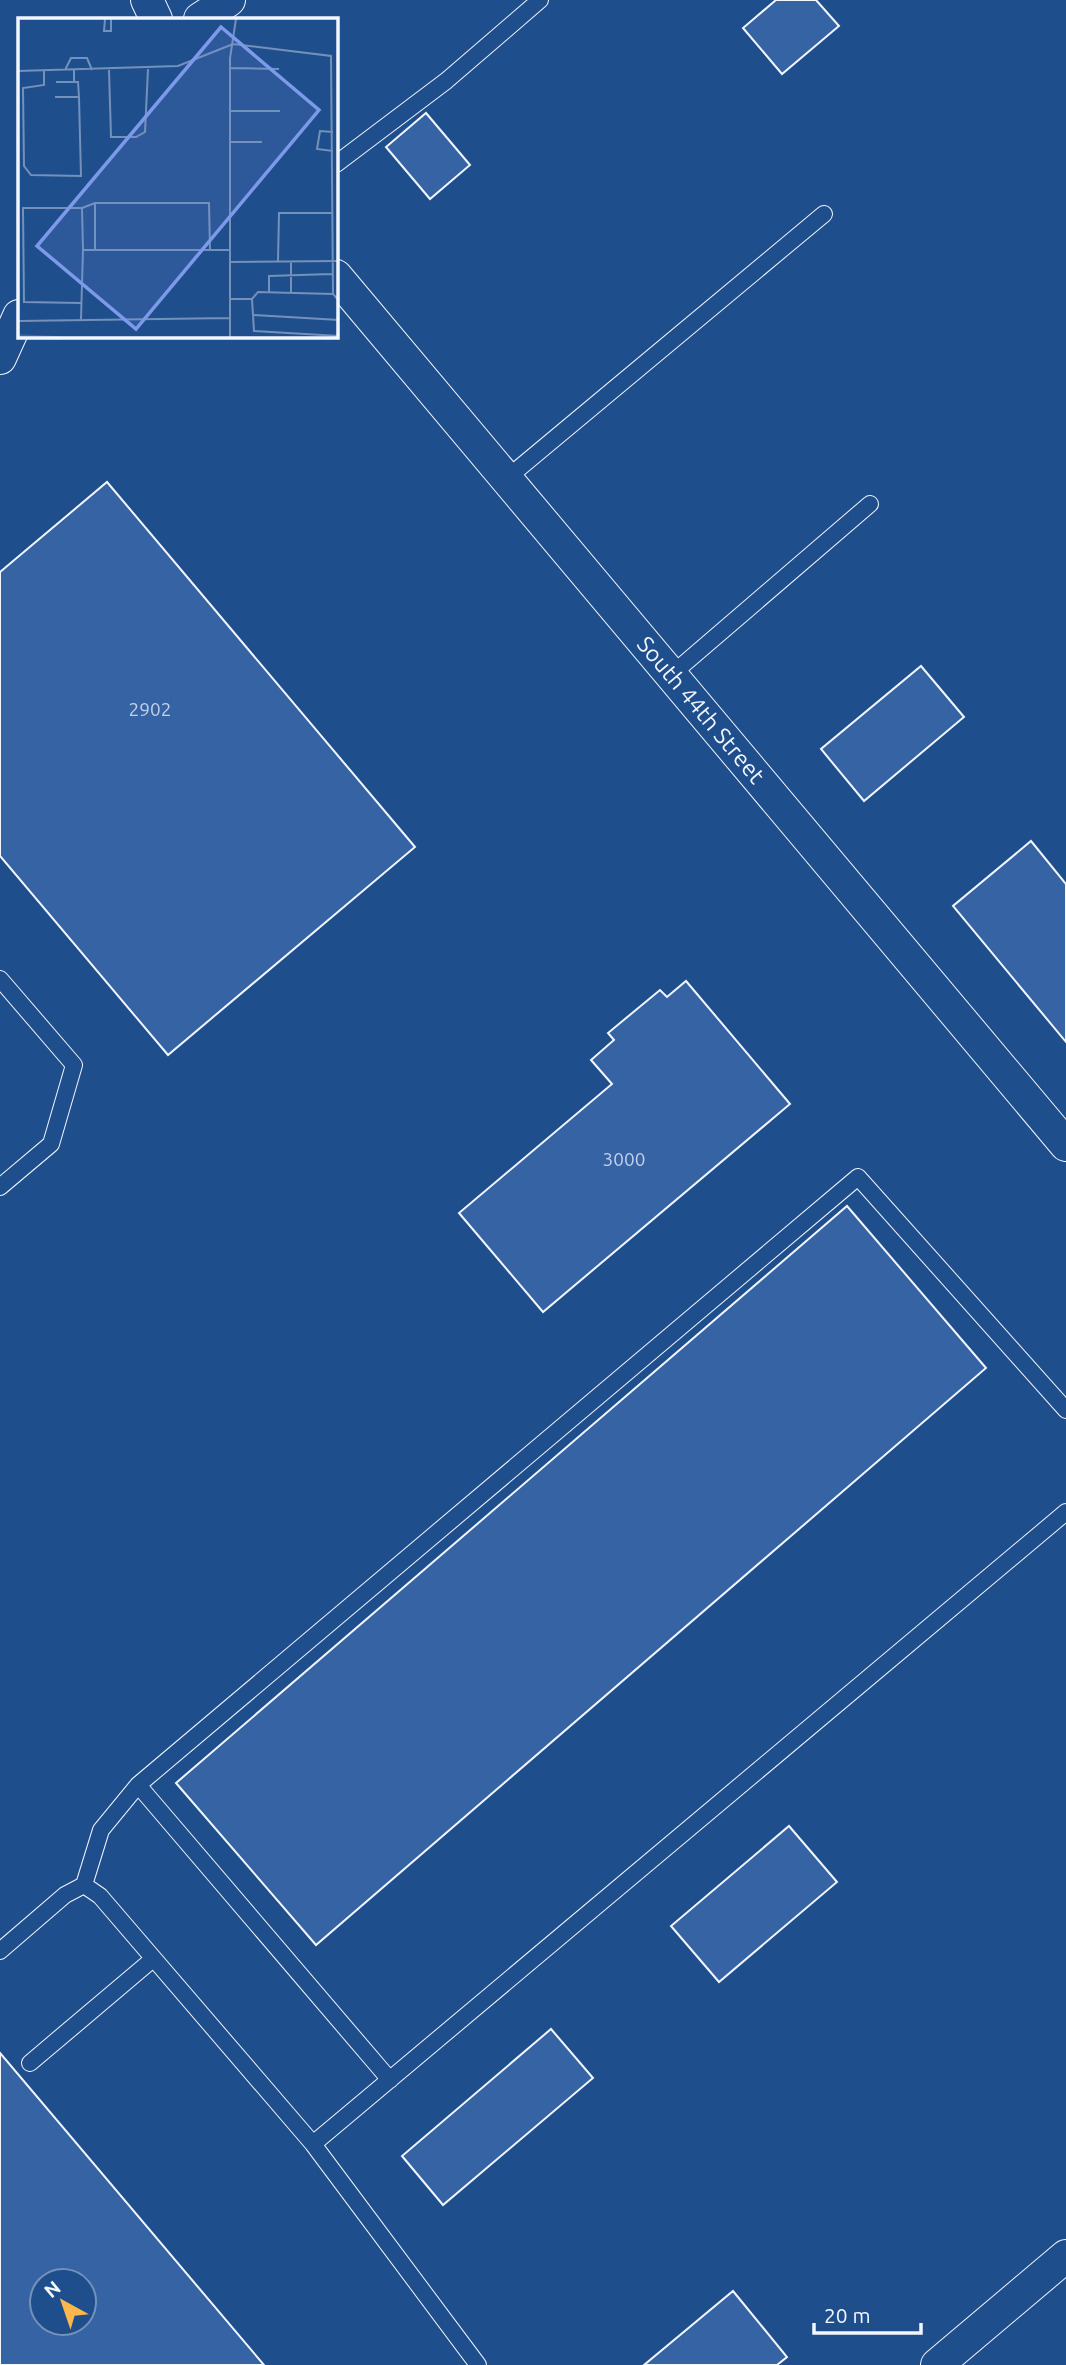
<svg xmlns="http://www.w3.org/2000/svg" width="1066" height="2365" font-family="Ubuntu,sans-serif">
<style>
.building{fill:#3563a3;stroke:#f2f6ff;stroke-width:2;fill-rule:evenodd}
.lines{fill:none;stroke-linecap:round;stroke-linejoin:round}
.service-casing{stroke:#f2f6ff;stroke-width:18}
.minor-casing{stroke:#f2f6ff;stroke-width:34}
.service{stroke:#1f4e8c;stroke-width:16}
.minor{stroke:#1f4e8c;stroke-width:32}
.labels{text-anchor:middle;stroke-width:5;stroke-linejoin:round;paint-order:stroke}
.number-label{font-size:19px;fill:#c3d1e8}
.street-label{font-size:23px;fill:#f2f6ff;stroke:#1f4e8c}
.inset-river{fill:none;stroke:#3b69a3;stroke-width:3.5}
.inset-road{fill:none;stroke:#7391ba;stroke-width:2}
.view{fill:#7d9aea;fill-opacity:0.15;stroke:#7d9aea;stroke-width:3.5}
.inset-edge{fill:none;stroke:#f2f6ff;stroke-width:3.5}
</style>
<rect width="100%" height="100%" fill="#1f4e8c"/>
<path class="building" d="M776,0h40l23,26 -57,48 -39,-46z
M426,113l44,52 -40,34 -44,-52z
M107,482l308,365 -247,208 -168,-199v-284z
M921,666l43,51 -100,84 -43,-52z
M1031,841l35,43v158l-113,-136z
M686,981l104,123 -247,208 -84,-99 153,-129 -21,-24 23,-20 -6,-7 52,-43 7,7z
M847,1206l139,162 -670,577 -140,-162z
M789,1826l48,56 -118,100 -48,-56z
M551,2029l42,49 -150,127 -41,-49z
M0,2053l264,312h-264zM42,2281h42v42h-42z
M733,2291l54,66 -10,8h-133z"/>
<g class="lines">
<defs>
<path id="service" d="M336,164l110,-83 94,-81
M506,479l318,-265
M671,675l199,-171
M0,979l74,86 -23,79 -51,43
M138,1785l252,295
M84,1885l17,-55 37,-45 720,-608 208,233
M0,1951l65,-56 19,-10 16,11 213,248
M30,2063l123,-104
M478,2365l-165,-221 753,-632"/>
<path id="minor" d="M147,0l9,19
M200,19l29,-19
M336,276l730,869
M0,358l19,-42
M937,2365l129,-109"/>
</defs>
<use href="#service" class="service-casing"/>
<use href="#minor" class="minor-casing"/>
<use href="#service" class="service"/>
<use href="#minor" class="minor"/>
</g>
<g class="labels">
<g class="number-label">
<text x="150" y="716">2902</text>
<text x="624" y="1166">3000</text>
</g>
<g class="street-label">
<text transform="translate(701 710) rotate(50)" y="8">South 44th Street</text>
</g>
</g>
<g transform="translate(18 18)">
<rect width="320" height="320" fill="#1f4e8c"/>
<path class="inset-river" d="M0,318l44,2"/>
<path class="inset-road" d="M87,1l-1,12h7v-12M212,50l49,1M47,52l6,-12h16l5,12M91,52l2,67h25l9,-5 3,-63M0,53l160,-5 55,-22 98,12 2,238 6,7M26,53v14l-21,3 1,78 7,9 50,1 -2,-79M38,64h18v-12M37,79h24l-1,-15h-4M212,93h50M212,124h32M315,133l-16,-2 3,-18 13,1M77,185v47M64,190l13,-5h114l1,47M260,243l1,-48h54M273,243v32M212,244l109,-1M251,275v-17l63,-2M212,281h22l2,32 85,5M234,281l6,-7 75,2M63,285l-57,-1 -1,-94h59l1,42M234,297l87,5M63,301l2,-69h147M0,303l212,-3M212,320v-280l6,-39"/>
<path class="view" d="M203,9l98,83 -183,219 -99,-83z"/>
<rect width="320" height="320" class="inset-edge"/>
</g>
<g transform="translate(63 2302) rotate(320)"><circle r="33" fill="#1f4e8c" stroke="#7391ba" stroke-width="2"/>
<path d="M0-5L12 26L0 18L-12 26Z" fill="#ffb74d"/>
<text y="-10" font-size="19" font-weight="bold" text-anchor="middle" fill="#f2f6ff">N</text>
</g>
<path d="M814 2323v10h107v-10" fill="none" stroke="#f2f6ff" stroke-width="3.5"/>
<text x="824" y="2323" font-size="21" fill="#f2f6ff" stroke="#1f4e8c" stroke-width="5" paint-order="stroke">20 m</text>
</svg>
